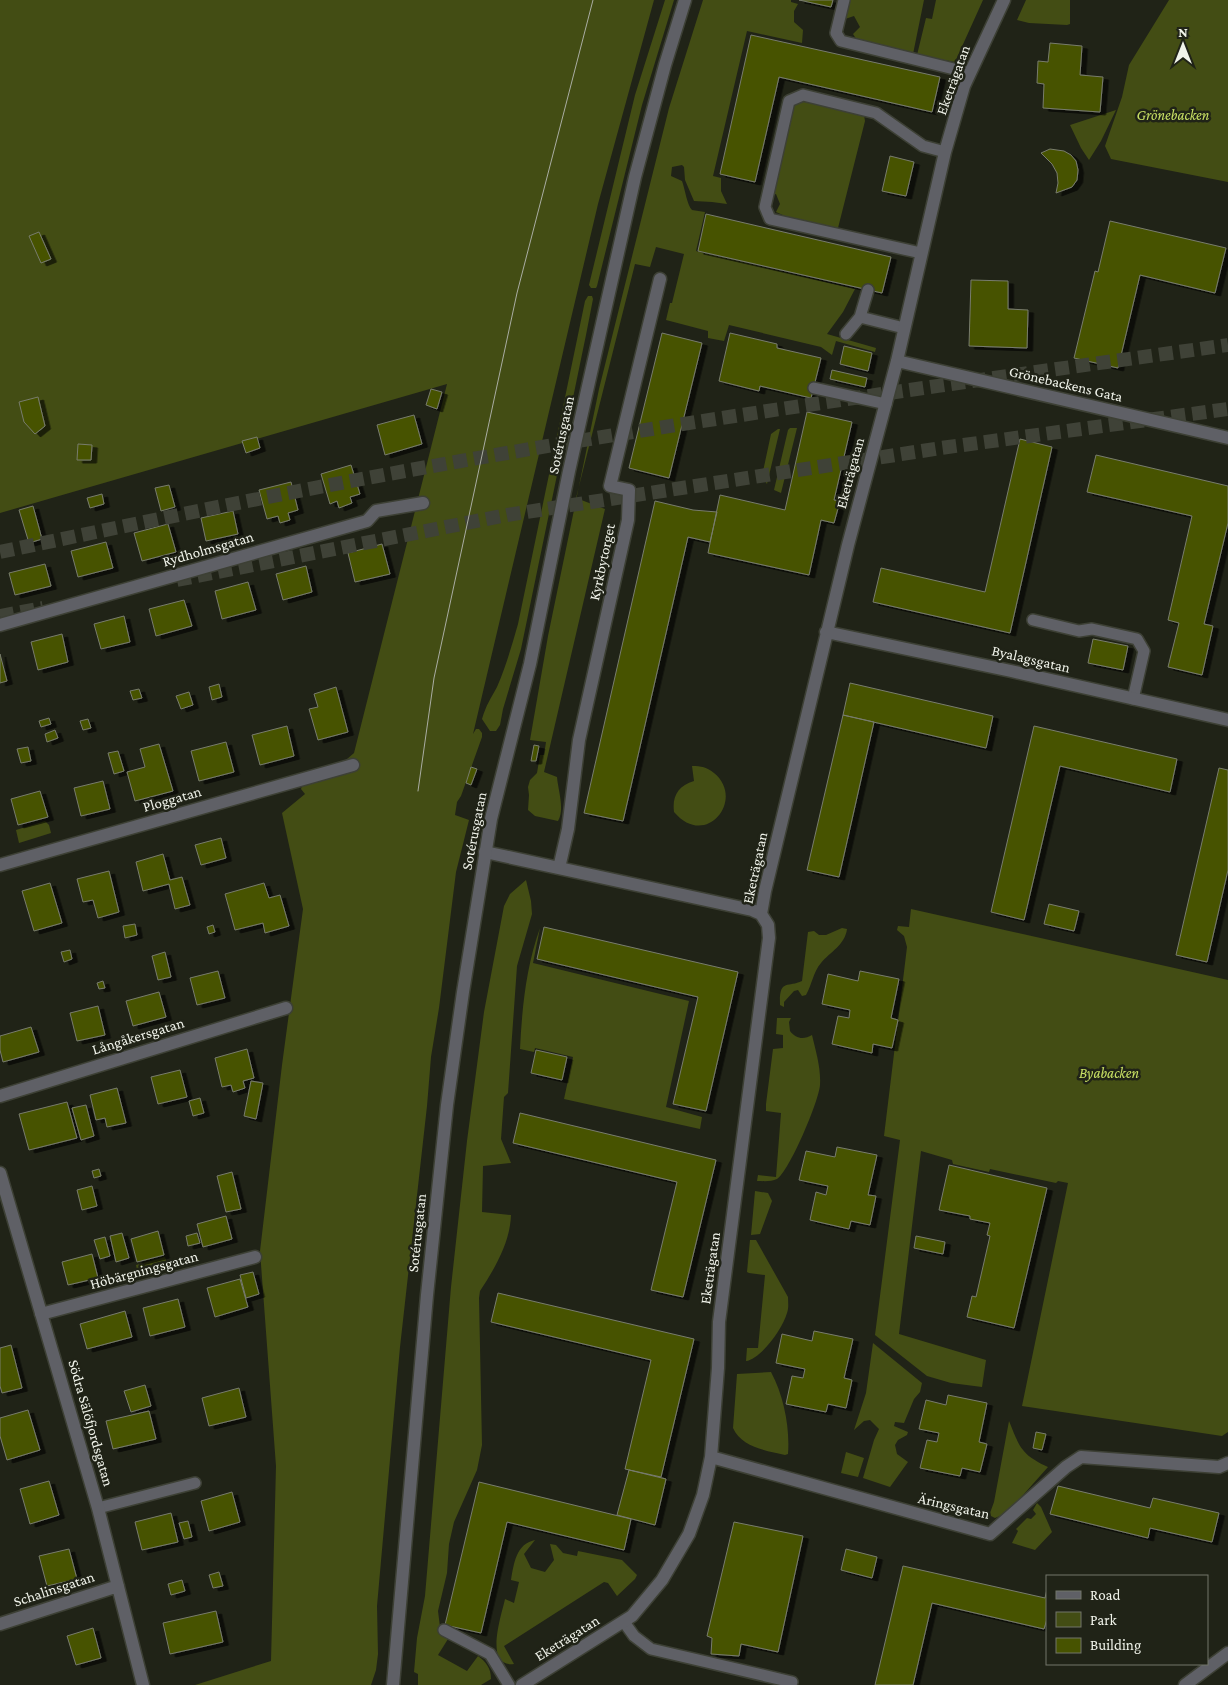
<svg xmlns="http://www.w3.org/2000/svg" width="1228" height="1685" font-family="'Crimson Pro',serif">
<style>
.green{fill:#434d14}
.building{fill:#475300;stroke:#787c6d;filter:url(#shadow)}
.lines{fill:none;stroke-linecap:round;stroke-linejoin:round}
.trunk-tunnel{stroke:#3f4237;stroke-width:14;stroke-dasharray:14 7;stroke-linecap:butt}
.service-casing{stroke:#3d4035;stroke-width:14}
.minor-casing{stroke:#3d4035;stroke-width:15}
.tertiary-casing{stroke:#3d4035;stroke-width:15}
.service{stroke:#5f6066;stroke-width:11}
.minor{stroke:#5f6066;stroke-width:12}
.tertiary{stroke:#5f6066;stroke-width:12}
.tram{stroke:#aaada3;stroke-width:1}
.labels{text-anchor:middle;stroke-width:5;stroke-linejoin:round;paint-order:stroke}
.street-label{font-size:15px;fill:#f0f3ea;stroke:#202317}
.park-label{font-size:15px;font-style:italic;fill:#c8e064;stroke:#202317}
</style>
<defs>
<filter id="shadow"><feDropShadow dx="5.5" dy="3" stdDeviation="0" flood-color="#0009"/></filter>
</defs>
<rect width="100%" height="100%" fill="#202317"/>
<path class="green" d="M0,0h654l-56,204 -125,530 3,-5h3l3,4v4l-21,59 -4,6 -2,13 14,5 -13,52 -17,136 -8,49 -4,49 -27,241 -23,259 1,48 -2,16 -5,15h-176l76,-24 5,-195 -16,-215 22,-186 21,-156 -21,-96 23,-19 -4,-5 1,-3 23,-8 29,-25 93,-369 -447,129z
M665,0h9l-32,105 -45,181 -1,2h-5l-2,-3 46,-190z
M703,0h88v2l7,2 -4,7v11l9,8 -1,13 -55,-12 -34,145 8,2v13l6,13 -15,-2 -18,-1 -9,-21 -1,-13 -2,-2 -10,2 -1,9 11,5c3,8 5,24 10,29l13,2 -9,39 159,38 -12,23 -16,22 49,14 -1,4 -39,-11 -4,14 -11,-8 -92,-22 -5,16 -16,-3v-7l-42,-11 4,-17h2l12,-49 -28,-7 -6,20 -15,-3 -59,234 29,11 -61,263 13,5c1,13 8,32 1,44l-23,-5 -7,-6 1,-15 -1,-8 2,-7 7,-7 3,-18h4l2,-13 -16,-2 18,-104 51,-247 70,-281z
M845,0h79l-11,54 -55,-12 -5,-8 7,-7 -6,-11 -9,3z
M936,0h47l-28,62 -38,-7 9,-37 6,1z
M1026,0h44v24l-3,1 -38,-2 -12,-3z
M1169,0h59v182l-117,-23 -6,-13 17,-49 7,-32z
M796,100l67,9 2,12 -27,107 -53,-12 -9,-4 4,-8 -4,-10 -9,3 20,-91z
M1116,110l-15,31 -12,19 -8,-12 -11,-23z
M588,296h4l1,3 -7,36 -65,314 -18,60 -3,16 -4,6h-6l-8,-12c4,-14 9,-21 15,-32 9,-21 15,-42 21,-63l67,-323z
M790,428h7l-16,65 -7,-3 14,-60z
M778,429h2l-13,55 -5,-8 9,-42z
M692,766c9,0 15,1 22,7 32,26 -8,77 -40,39 -2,-16 4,-26 20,-31z
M45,821l4,4 2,8 -32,10 -3,-13z
M526,880l5,21 1,13 -15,52 -9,127 -4,4 -3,42 10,24 -28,3 -1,46 29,3c-1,28 -16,53 -31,76l-1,7 3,147 -5,25 -23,52 -5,22 -2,29 -9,38 2,16 8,12 -10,16 29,16 11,-15c8,6 13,12 13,23l-10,6h-63v-11l-4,-2 3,-34 8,-42 26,-309 16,-146 17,-129 20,-106 6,-12z
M911,909l317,71v452l-6,4 -200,-30 46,-223 -10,-2 -2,2 -66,-14 -1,3 -36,-8 -1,-4 -31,-9 -22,183 87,26 -4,27 -31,-4 -24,-7 -52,-41 25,-195 -16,-4 23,-189 -3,-11 -7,-6 1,-4 11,1z
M540,928l-7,35 156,38 -23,106 36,10 -2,12 -136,-30 9,-42 -38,-9 -1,4 -14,-3c2,-41 6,-82 20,-121z
M842,928l5,1c-2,16 -17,23 -26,34 -8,9 -9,22 -15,32l-4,1 -4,-6 -4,1 -10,11v5l-4,-2c-1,-27 8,-17 22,-24l6,-49 6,-1 5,4h7z
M777,1018h14l-2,4 1,9c6,8 14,9 22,4 4,17 9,33 8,50 -1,16 -31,87 -43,94 -6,3 -14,2 -20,2l1,-6 18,2 5,-64 -15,-2v-7l7,-55 10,-1v-13l-7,-1z
M755,1191l13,2 4,8 -12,33 -9,1z
M750,1240h6l32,57c0,5 1,11 -1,16 -4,15 -26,46 -41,48l1,-13h11l7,-73 -16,-2 -2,-1z
M165,1257l3,9 -30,9 -2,-10z
M873,1343l49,40 -2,9 -6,7 -10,24 -9,-1 -1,4 14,6 -1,3 -9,5 -3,5 2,9 11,8 -18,25 -27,-9 11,-38 5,-11 -9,-9 -6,1 -10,9 12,-37z
M771,1372c13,24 19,56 17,82l-3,1c-18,-4 -44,-8 -52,-27l4,-54z
M1009,1421c11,27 12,33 39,46l-41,46 -12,5 -4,-2 -1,-3 4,-11z
M846,1452l18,6 -6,19 -17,-4z
M1037,1503l4,4 11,25 -17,18 -23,-7 6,-12 -2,-2 11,-11 4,1 5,-5 -3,-4z
M535,1540l-11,14 7,14 14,4 9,-12 -4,-16 6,1 7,8 14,3 1,-5 44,9 15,15 -2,4 -18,17 -9,-13 -4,-1 -100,64 10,18c-31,4 -12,-50 -9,-65l9,4 5,-21 -8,-2c3,-17 5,-36 24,-40z"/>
<path class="building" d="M799,0h34l-2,7z
M751,35l189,42 -8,35 -153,-35 -24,105 -35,-8z
M1050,43l32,3 -2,29 23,2 -3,35 -57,-4 1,-24 -7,-1 1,-22 10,1z
M1050,149l14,2 7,4 5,6 2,9 -1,10 -5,7 -16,6 2,-10 -1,-10 -5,-9 -11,-11z
M890,156l24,6 -8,34 -24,-5z
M706,214l185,43 -9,36 -184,-42z
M1110,221l116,27 -11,45 -75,-18 -22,93 -44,-10 21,-87 3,1z
M39,232l12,27 -10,4 -12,-27z
M971,280l37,1v28l20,1 -1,38 -58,-2z
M662,333l40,10 -33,135 -40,-10z
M730,333l47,11v4l44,10 -10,40 -51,-12 -1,5 -40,-10z
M844,346l28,7 -4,18 -28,-7z
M832,370l35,8 -2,9 -35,-8z
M431,389l11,3 -5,17 -11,-4z
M38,397l7,29 -10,8 -11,-12 -5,-20z
M807,412l45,10 -18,78 6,1 -6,22 -13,-3 -12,55 -101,-22 12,-58 65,15z
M414,415l8,29 -37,11 -8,-30z
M257,437l3,11 -14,5 -4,-12z
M1020,439l32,8 -42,186 -137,-31 8,-34 104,24z
M78,444l14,1 -1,15h-14z
M1096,455l132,31v37l-24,101 9,2 -11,49 -34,-8 11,-44 -11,-3 24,-104 -105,-24z
M351,465l9,29 -10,3 2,6 -13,5 -2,-7 -7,3 -9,-30z
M291,482l7,28 -10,3 2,7 -10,3 -2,-7 -11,3 -8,-29z
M169,485l6,22 -14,4 -6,-23z
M102,494l2,10 -14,4 -3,-10z
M655,501l38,9 24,2 -7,30 -22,-5 -65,284 -39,-8z
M33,506l9,33 -13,4 -10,-33z
M233,511l5,23 -32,7 -5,-23z
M168,524l8,28 -34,9 -8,-28z
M106,542l7,26 -35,9 -7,-26z
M382,544l8,30 -35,8 -7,-29z
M45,564l6,22 -36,9 -6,-22z
M306,566l6,26 -29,8 -7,-26z
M248,582l8,28 -34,9 -7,-28z
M184,600l8,26 -36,10 -7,-27z
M124,616l6,26 -29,7 -7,-25z
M62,634l6,28 -30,8 -7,-28z
M1093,639l35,7 -5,24 -35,-7z
M0,654l7,27 -7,2z
M850,683l143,33 -7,32 -143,-33z
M219,684l3,13 -10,3 -3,-13z
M336,687l12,45 -30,8 -9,-31 9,-2 -4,-13z
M139,689l3,9 -9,2 -3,-9z
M189,692l4,13 -12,4 -5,-13z
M843,715l31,7 -35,155 -32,-7z
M49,718l2,6 -10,3 -2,-6z
M88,719l3,9 -8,2 -3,-9z
M287,726l7,30 -34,9 -8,-30z
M1034,726l143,33 -7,33 -110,-26 -36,154 -33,-8z
M55,730l3,8 -11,4 -2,-8z
M226,742l8,30 -35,9 -8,-30z
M159,744l14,47 -38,10 -8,-29 18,-5 -5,-18z
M534,745l5,1 -3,15h-5z
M28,747l3,14 -10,2 -4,-14z
M118,751l6,20 -10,3 -6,-21z
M471,767l6,2 -6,16 -5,-2z
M1219,768l9,2v100l-21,92 -31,-7z
M103,781l7,28 -29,7 -7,-28z
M40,791l8,26 -30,8 -7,-26z
M221,838l5,20 -25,7 -6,-20z
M163,854l7,26 12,-3 8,28 -15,4 -6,-25 -26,7 -7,-29z
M109,871l10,41 -21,6 -5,-18 -10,2 -6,-23z
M50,883l12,40 -28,8 -12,-40z
M264,883l5,15 11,-3 9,31 -24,7 -2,-10 -28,7 -10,-36z
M1049,904l30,7 -5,20 -30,-7z
M135,924l2,11 -12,3 -2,-12z
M213,925l2,7 -6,2 -2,-7z
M544,927l194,45 -32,139 -33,-7 25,-107 -161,-38z
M70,950l2,9 -8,3 -3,-10z
M165,952l6,25 -13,3 -6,-24z
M218,971l7,27 -28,7 -7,-27z
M860,971l39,8 -8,39 7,2 -6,28 -19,-4 -1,9 -40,-9 6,-28 11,2 1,-8 -28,-6 6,-30 30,7z
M103,981l2,7 -6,1 -2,-6z
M159,992l7,25 -33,9 -7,-25z
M98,1006l7,29 -28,6 -7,-28z
M31,1027l8,25 -36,10 -3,-12v-14z
M247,1049l7,29 -11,3 2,7 -12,4 -2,-7 -9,2 -7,-29z
M536,1050l31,7 -5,23 -31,-7z
M180,1070l7,27 -29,7 -7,-27z
M251,1081l12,2 -7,36 -12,-3z
M117,1088l9,35 -19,4 -2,-9 -9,2 -6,-25z
M200,1098l4,15 -11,3 -4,-15z
M67,1102l10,36 -48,12 -10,-36z
M86,1105l8,31 -13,4 -9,-32z
M520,1113l196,47 -33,137 -32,-7 26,-108 -164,-39z
M837,1147l40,8 -9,40 8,1 -6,29 -19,-4 -2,8 -39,-9 6,-28 10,3 2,-9 -29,-6 7,-29 29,6z
M949,1165l98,23 -33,140 -47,-11 5,-21 4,1 14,-61 -3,-1 3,-12 -20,-4v-3l-31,-6z
M99,1169l2,7 -7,2 -2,-7z
M232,1172l9,37 -15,3 -9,-36z
M92,1186l5,20 -15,4 -5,-20z
M226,1216l6,23 -29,8 -6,-23z
M158,1231l6,24 -27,7 -6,-23z
M122,1233l7,25 -13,4 -6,-26z
M197,1233l3,10 -12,3 -2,-10z
M916,1236l29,6 -2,12 -29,-6z
M105,1237l5,19 -10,3 -6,-19z
M92,1254l6,24 -30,7 -6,-23z
M253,1272l6,22 -13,4 -6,-23z
M240,1279l8,28 -33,10 -8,-29z
M498,1293l196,46 -33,138 -36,-8 26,-109 -160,-38z
M178,1299l7,28 -35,9 -7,-28z
M125,1311l7,26 -45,12 -7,-25z
M814,1331l39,8 -9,39 8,2 -6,28 -18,-4 -2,8 -40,-8 6,-28 11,2 2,-9 -29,-6 6,-29 30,7z
M11,1345l11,43 -20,5 -2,-7v-38z
M145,1385l6,21 -20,6 -7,-21z
M239,1388l7,29 -37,9 -7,-28z
M948,1395l39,8 -8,39 8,2 -7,28 -18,-4 -2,8 -40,-8 7,-28 10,2 2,-9 -20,-4 7,-29 20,5z
M28,1410l12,40 -33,10 -7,-24v-18z
M149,1411l7,28 -43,10 -7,-28z
M1036,1432l10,2 -4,16 -9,-2z
M629,1470l37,9 -11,46 -38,-10z
M49,1481l10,34 -29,9 -10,-35z
M479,1482l152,37 -7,31 -117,-28 -26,111 -36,-8z
M1058,1486l92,22 3,-10 66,15 -7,29 -62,-14 -2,10 -98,-24z
M232,1492l8,30 -31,9 -8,-30z
M171,1513l7,29 -36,8 -7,-28z
M188,1521l4,16 -8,2 -5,-16z
M734,1522l69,14 -25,116 -37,-8 -2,12 -28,-2 1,-16 -5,-2z
M69,1549l8,30 -30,7 -8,-30z
M846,1549l31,8 -5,21 -31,-8z
M903,1566l142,32 2,-9v30l-3,10 -112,-26 -19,82h-38z
M219,1572l4,14 -10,2 -4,-13z
M182,1580l3,11 -14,4 -3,-11z
M216,1611l7,31 -53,12 -7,-31z
M93,1628l8,30 -25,7 -9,-29z"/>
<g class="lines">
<path class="trunk-tunnel" d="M0,552c153,-32 306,-64 461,-91 254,-45 511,-80 767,-116
M177,580l330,-65 434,-67 287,-39
M0,616l43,-8"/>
<defs>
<path id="service" d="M844,0l-8,33 5,8 129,32
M921,253l-151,-34 -5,-12 24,-106 14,-6 73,18 47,33 22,6
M868,290l-8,27 44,11
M846,334l14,-17
M814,388l72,16
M1033,620l46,11 13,-2 45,10 7,12 -11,48
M98,1508l97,-25
M624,1622l10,14 17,13 141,33
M444,1630l46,24 19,31"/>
<path id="minor" d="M897,361l331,77
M0,625l367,-104 9,-10 47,-8
M826,632l185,39 217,49
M485,852l267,58 9,4
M0,865l353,-100
M559,868l9,-39 11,-89 49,-220 1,-30 -19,-4 50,-207
M0,1096l286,-88
M0,1173l98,335 45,177
M41,1314l214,-57
M711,1457l279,77 76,-67 15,-10 138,10 9,-4
M0,1624l118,-38
M522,1685l110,-69 30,-36 27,-46 14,-39 8,-38 7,-89 1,-46 50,-384 -1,-13 -7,-11 4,-23 83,-346 49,-184 48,-209 19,-66 40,-86
M1185,1685l43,-32"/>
<path id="tertiary" d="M393,1685l34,-390 20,-190 16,-113 28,-173 39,-155 39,-193 66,-294 30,-112 20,-65"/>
</defs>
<use href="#service" class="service-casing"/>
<use href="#minor" class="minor-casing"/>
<use href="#tertiary" class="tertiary-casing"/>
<use href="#service" class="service"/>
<use href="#minor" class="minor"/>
<use href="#tertiary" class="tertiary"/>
<path class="tram" d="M418,791l16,-113 83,-385 76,-293"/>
</g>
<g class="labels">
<g class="street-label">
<text transform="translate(953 80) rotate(-70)" y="5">Eketrägatan</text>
<text transform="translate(1066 384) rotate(13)" y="5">Grönebackens Gata</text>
<text transform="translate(561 435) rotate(-78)" y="5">Sotérusgatan</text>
<text transform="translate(850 473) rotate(-75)" y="5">Eketrägatan</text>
<text transform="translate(208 549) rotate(-16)" y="5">Rydholmsgatan</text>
<text transform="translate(602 562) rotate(-78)" y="5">Kyrkbytorget</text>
<text transform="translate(1031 659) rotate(13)" y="5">Byalagsgatan</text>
<text transform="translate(172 799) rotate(-16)" y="5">Ploggatan</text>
<text transform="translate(474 831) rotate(-79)" y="5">Sotérusgatan</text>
<text transform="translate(755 868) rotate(-78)" y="5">Eketrägatan</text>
<text transform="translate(138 1036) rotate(-17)" y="5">Långåkersgatan</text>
<text transform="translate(417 1233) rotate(-84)" y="5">Sotérusgatan</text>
<text transform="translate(710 1268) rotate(-82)" y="5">Eketrägatan</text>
<text transform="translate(144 1270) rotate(-15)" y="5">Höbärgningsgatan</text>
<text transform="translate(91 1423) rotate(74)" y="5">Södra Sälöfjordsgatan</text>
<text transform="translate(954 1506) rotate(13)" y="5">Äringsgatan</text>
<text transform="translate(54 1589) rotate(-18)" y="5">Schalinsgatan</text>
<text transform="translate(567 1638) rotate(-32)" y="5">Eketrägatan</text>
</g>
<g class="park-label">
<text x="1173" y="120">Grönebacken</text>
<text x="1109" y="1078">Byabacken</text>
</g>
</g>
<rect x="1046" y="1575" width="162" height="90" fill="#202317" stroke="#73766b"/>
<rect x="1056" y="1591" width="25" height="8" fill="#5f6066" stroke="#73766b"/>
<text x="1090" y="1600" font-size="15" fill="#f0f3ea">Road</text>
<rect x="1056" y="1612" width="25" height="15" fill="#434d14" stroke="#73766b"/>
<text x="1090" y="1625" font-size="15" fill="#f0f3ea">Park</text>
<rect x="1056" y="1638" width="25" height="15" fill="#475300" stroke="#73766b"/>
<text x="1090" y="1650" font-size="15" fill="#f0f3ea">Building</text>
<g transform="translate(1183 45)" stroke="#202317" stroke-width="4" paint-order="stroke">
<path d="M0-4L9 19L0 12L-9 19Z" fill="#f0f3ea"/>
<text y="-8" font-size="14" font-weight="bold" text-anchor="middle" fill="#f0f3ea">N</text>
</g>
</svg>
